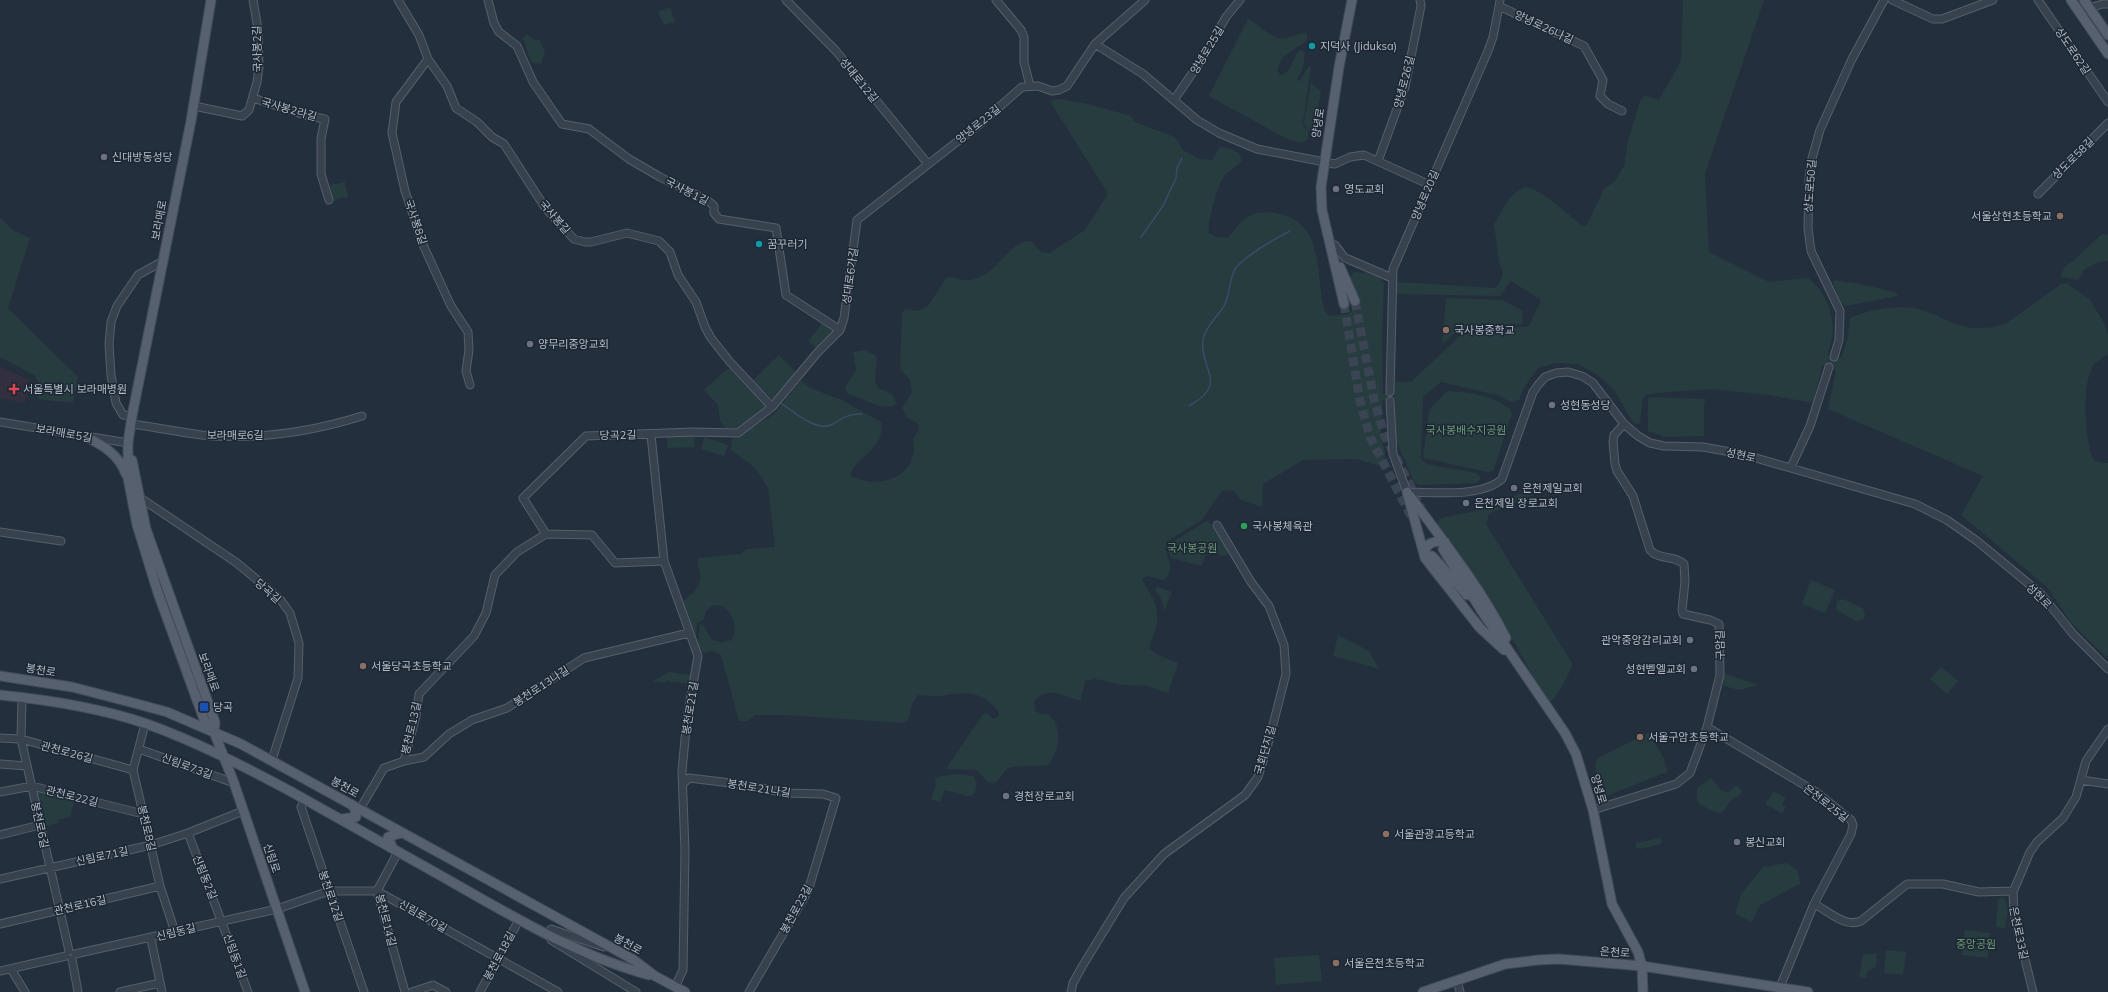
<svg xmlns="http://www.w3.org/2000/svg" width="2108" height="992" font-family="Mulish,'Noto Sans KR',sans-serif">
<style>
.medical{fill:#32303f}
.green{fill:#263c3f}
.lines{fill:none;stroke-linecap:round;stroke-linejoin:round}
.stream{stroke:#394c67;stroke-width:1.5}
.major-tunnel{stroke:#3a4453;stroke-width:9;stroke-dasharray:9 4.5;stroke-linecap:butt}
.minor-casing{stroke:#565f6c;stroke-width:9}
.major-casing{stroke:#414a57;stroke-width:11}
.minor{stroke:#38414e;stroke-width:7}
.major{stroke:#56606e;stroke-width:9}
.culture-dot{fill:#0f9aa8;stroke:#1d2633;stroke-width:1.5}
.worship-dot{fill:#6b7280;stroke:#1d2633;stroke-width:1.5}
.education-dot{fill:#8d6e63;stroke:#1d2633;stroke-width:1.5}
.health-dot{fill:#e0444e;stroke:#1d2633;stroke-width:1.5}
.leisure-dot{fill:#2e9e5b;stroke:#1d2633;stroke-width:1.5}
.transit-dot{fill:#1a4fb4;stroke:#1d2633;stroke-width:1.5}
.labels{text-anchor:middle;stroke-width:3;stroke-linejoin:round;paint-order:stroke}
.street-label{font-size:11px;fill:#b4bcc9;stroke:#1d2633}
.poi-label{font-size:11px;fill:#b4bcc9;stroke:#1d2633;text-anchor:start}
.park-label{font-size:11px;fill:#6b9a76;stroke:#1d2633}
</style>
<rect width="100%" height="100%" fill="#242f3e"/>
<path class="medical" d="M0,367l29,13 -4,23 -25,-5z"/>
<path class="green" d="M1683,0h81l-59,174 4,78 60,30 39,-4c18,13 28,39 24,61 -1,6 -5,12 -4,18l13,1 7,-21 2,-19c20,-9 54,-15 75,-7 13,4 25,12 37,15 13,4 31,2 43,-2l56,-40 6,-1 23,17 14,23 4,11v20c-5,4 -11,7 -15,12 -12,20 -8,73 0,94l5,2 10,1v194l-5,-3 -32,-31 -23,-35 -87,-73 22,-39 -155,-67 8,-38 -3,-4 -9,-2 -2,1 -9,37 -44,-8 -59,-6 -53,4 -11,2 -3,3 -3,25 -4,1 -4,-3 -18,-31 -15,-14 -21,-12 -22,-1 -18,5 -13,18 -6,14 -8,2 -14,-7 -56,-13 -18,15 -2,62 6,5 49,9 4,3v4l-4,3 -58,2 -4,-3 -18,-42 -1,-40h-12l-2,35 4,17 -1,12 -3,2 -25,-7 -53,1 -40,24 -1,23 -21,-7 -8,-10 -11,1 -20,29 -36,22c-3,14 10,20 0,37l-3,1 -16,-4 -4,2v3c18,29 18,35 6,67l7,6 22,9 -10,30 -21,-7 -23,-1 -29,-6 -10,2 -4,19c-18,-2 -30,-16 -47,1l1,10 6,3h7c16,12 11,37 0,51 -11,2 -35,0 -41,4 -5,5 -7,10 -13,14l-6,-1 -12,-12 -30,-1c12,-19 25,-36 37,-55l3,-1 8,6 4,-2 1,-4c-17,-24 -33,-21 -59,-17 -7,1 -15,-1 -22,-1l-6,9 -4,16 -6,3 -116,-8h-31l-7,6h-9l-18,-66 -8,-4 -10,2 -6,-5 3,-24 3,1 9,15 9,2 11,-2c7,-14 -2,-39 -20,-34l-6,5 -2,9 -7,3 -1,13h-2l-11,-34 1,-2c9,-6 18,-15 16,-27 -1,-6 -4,-9 -1,-15l41,-4 7,-5 28,-2 -7,-59 -13,-20 -24,-18 1,-11 42,-25 27,-34 9,8 32,12 39,22c7,24 -31,39 -30,54 29,15 69,0 62,-37l6,-9 -1,-6 -11,-7 -5,-9 10,-16 -2,-12 -10,-11 2,-56 3,-4 13,2 10,-5 18,-28c8,-3 16,4 24,2 5,0 13,-5 17,-7 13,-9 27,-33 44,-32l11,12h8l35,-23 22,-35v-3l-56,-89 1,-3 7,-1 29,5 43,12 4,6 40,15 8,13 16,9 13,1 8,-13 8,1 11,5 3,8c-5,5 -12,9 -17,14 -7,9 -18,46 -16,58l8,4 10,1c9,-7 13,-19 24,-23 10,-4 23,-3 33,0 48,13 28,92 46,101l18,-2 11,-8 1,-7 -10,-22 4,-5 14,1 13,5 3,5 -2,54 1,56h12v-11h16l51,-48 67,-8 12,-26 -30,-19 -11,15 -103,-2v-12l97,6 4,-2 5,-13 -4,-11 -5,-38c7,-11 15,-31 29,-36 12,-5 48,29 58,37l5,1 18,-37 11,-8 9,-15 4,-25 12,-40 5,-6 14,5 20,-36 2,-5z
M670,7l5,15 -11,3 -6,-13z
M1248,19c10,5 20,16 30,19 11,3 20,-7 29,-4v6l-25,18 -5,12 3,5c11,0 13,-19 20,-25l5,2 -2,15 -6,13 3,1 8,-14h3l-7,50 -2,4 2,7 3,1 -4,-7 2,-4 6,-37 2,4 8,6 -6,39 -4,2 -3,-3v11l-9,3 -14,-5 -76,-42z
M527,34l8,6h5l5,13 -4,11 -10,-2 -8,-24z
M345,182l3,15 -15,3 -3,-15z
M0,218l13,12 17,8 -22,70 70,69 -5,26 -35,-4 2,-13 -6,-11 -34,-18z
M2102,234l6,1v26l-9,1 -14,7 -7,11 -16,-3c-2,-7 5,-13 11,-16z
M1834,280l26,4 35,8 3,4 -53,10 -4,-3 -8,-19z
M1446,298l56,2 21,11 -1,13 -62,4 -18,16z
M822,323l13,7 -17,19 -10,-7z
M864,350l11,5 2,3 -2,23 4,8c10,3 15,4 17,15l-4,3 -13,-1 -32,-13 -2,-6 11,-17 -3,-18z
M779,355l18,18 -24,27 -20,-20z
M727,369h3l38,39 -31,22 -12,-2 -5,-7 -2,-16 -14,-15z
M1447,391c25,2 42,3 63,18l2,5 -19,57 -5,1 -65,-14 6,-48z
M1648,397l58,2 -2,5v32l-39,1 -17,-6z
M694,435l1,12 -28,1v-12z
M704,437l24,8 -4,11 -23,-7z
M1547,483l2,5 -60,26 -3,10 86,139c1,5 -16,38 -23,39l-3,-1 -47,-87 -62,-89 1,-4 3,-3 35,-7z
M1208,520l21,32 -3,4 -20,-3 -4,13 -31,-8 -3,-13z
M1811,580l24,10 -10,23 -23,-9z
M1158,587l14,5 -8,19 -2,-10 -7,-12z
M1843,599l20,9 2,7 -2,5 -7,1 -20,-11 1,-9z
M1338,635l31,16 10,18 -46,-13z
M1941,667l17,14 -11,13 -17,-15z
M669,672l22,3 -1,9 -24,-3 -1,2 -12,-2z
M1724,674h3l31,11 -19,5 -15,-4 -1,-2z
M1648,733l16,25 3,14 -63,25 -9,-30v-4l3,-5z
M956,774l17,2c4,7 5,11 0,19l-6,1 -22,-6 -5,12 -9,-3 5,-13 -1,-7 1,-2z
M1711,778l11,13 7,1 5,-6h4l4,5 -3,5c-21,7 -6,30 -42,6v-14z
M34,788l41,12 -5,17 -12,3v3l-16,4z
M1774,791l12,7 -4,6 4,3 -4,6 -17,-9z
M1660,838l2,2 -1,4 -21,5 -5,-2 1,-4z
M1787,863l11,8 2,13 -40,21 -8,17 -17,-8 6,-20 22,-27z
M2005,898l3,11 -3,19 -9,-1 2,-28z
M1965,930l25,3 -2,25 -26,-3z
M1886,950l20,2 -3,23 -19,-2z
M1863,954h14l-1,13 -8,4 -2,7 -7,-1z
M1319,955l3,26 -46,4 -2,-27z"/>
<g class="lines">
<path class="stream" d="M1141,237l22,-31 13,-28 1,-10 5,-10
M781,403c13,9 36,30 52,21 9,-6 18,-11 29,-10
M1189,406c41,-23 10,-36 14,-67 2,-12 15,-23 21,-33 6,-11 5,-24 10,-35 5,-12 44,-34 56,-40"/>
<path class="major-tunnel" d="M1355,301l19,98 10,35 37,73
M1344,304l16,97 10,36 41,79"/>
<defs>
<path id="minor" d="M398,0l21,35 9,24 19,27 9,22 21,14 15,15 12,7 42,65 28,30 11,3h6l36,-9 32,8 11,11 8,23 18,27 9,25 6,11 19,24 42,45
M488,0l6,23 5,9 18,14 16,36 29,42 27,5 40,30 31,18 47,23 7,6v7l5,6 57,9 10,67 54,35
M786,0l50,51 92,113
M996,0l25,30 3,7v25l6,24
M1500,0l-1,6 85,40 19,34 -3,16 8,8 14,7
M1892,0l41,19h9l51,-19
M2038,0l70,102
M2089,8l14,-4h5
M1095,44l50,-44
M428,59l-32,43 -4,31 13,58 19,56 27,59 17,26 1,18 -3,21 4,14
M253,98l55,18 17,3 -4,20v35l8,26
M1174,100l28,-41 24,-42 14,-17
M194,106l48,10 7,-6 8,-28 2,-15 -1,-38 -5,-29
M1378,161l27,-74 16,-81 -1,-6
M2038,194l70,-71
M1331,246l4,-1 9,12 6,3 42,18
M1834,357l5,-17 1,-29 -29,-60 -3,-23 1,-49 2,-17 9,-32 32,-71 32,-59
M1390,392l3,-123 95,-218 5,-14 6,-31
M1390,401l3,53 14,38c27,0 74,6 95,-13l31,-87 5,-7 7,-8 11,-4 12,-1 14,4 11,7 31,41 14,12 12,7 14,3 39,1 39,7 173,50 32,16 30,21 64,53 32,40 35,35
M132,416l-9,-1 -7,-12 -5,-28 -2,-31 2,-22 6,-16 21,-31 25,-14
M0,422l128,21
M132,424c23,3 46,8 69,11 53,5 110,-3 161,-19
M651,435l13,126 34,95 -11,62 -5,53 3,80 -2,119 -8,17
M1791,467l19,-41 19,-59
M139,497l98,66 43,36 10,14 9,30 -1,35 -26,82
M0,532l61,9
M546,534l-23,-36 63,-62 107,-4 45,1 34,-26 46,-55 22,-22 4,-12 13,-98 124,-97 41,-36 16,-1 14,5 7,-1 8,-4 28,-42 48,30 54,46 22,13 38,16 78,15 15,-7 14,-2 66,30
M22,697l-1,42 48,212
M145,724l-12,46 27,116 15,46
M1707,727l109,65 35,28 2,5 -2,9 -37,70 -34,83
M0,738l21,1 112,31
M139,749l95,34
M404,761l20,-4 25,-23 23,-14 35,-12 77,-50 105,-25
M0,764l27,2
M2081,780l27,4
M684,783l5,-5 58,7 39,8 37,1 13,4 -28,93 -59,101
M0,792l32,-6 111,28
M305,799l-4,8 63,185
M360,809l24,-41 20,-7 12,-45 3,-22 55,-58 12,-23 9,-38 22,-23 29,-18 46,1 23,28 49,-2
M1593,810l83,-26 14,-11 17,-46 13,-52 -1,-51 -9,-4 -27,-6 -1,-4 3,-29 -1,-17c-10,-9 -26,-4 -34,-14l-17,-54 -16,-25 -2,-7 -2,-22 1,-7 10,-11
M188,833l60,159
M0,835l40,-10
M398,852l-21,39 28,101
M0,879l151,-34 37,-12 55,-22
M1814,904c15,7 30,24 47,17l46,-37h36l36,8 34,-1
M0,924l160,-38
M552,938l-3,-3 2,-6 53,18
M151,939l11,53
M551,940l85,52
M75,954l202,-45 52,-18h48l181,101
M72,959l6,33
M11,969l14,23
M0,971l66,-15
M1457,980l3,12
M120,992l40,-9
M412,992l21,-7 13,7
M480,992l39,-72
M1071,992l2,-9 10,-18 41,-67 40,-44 81,-59 13,-18 8,-25 20,-78 -2,-29 -15,-39 -18,-24 -34,-57
M2033,992l-19,-77 -1,-23 17,-40 7,-10 26,-24 13,-21 10,-36 22,-32"/>
<path id="major" d="M211,0l-20,121 -59,295 -4,27v35l9,47 21,68 47,129 9,10 20,51 71,209
M2071,0l37,54
M2084,0l24,35
M1340,267l15,34
M1344,304l-22,-94 -1,-23 18,-120 13,-67
M88,438c17,8 31,18 38,36
M132,460l14,69 69,193 -1,10
M1407,492l18,66 55,70 24,22
M1410,496c34,46 70,91 96,142
M1443,549l40,64 82,120 11,21 17,56 19,94 26,48 4,14 1,26
M1425,556c-1,-13 9,-16 20,-14
M1432,556l35,39
M0,676l72,11 58,15 37,10 74,32 393,216 21,16 30,16
M0,695c49,5 101,13 147,29 50,18 96,42 143,67 54,30 108,61 162,91 63,36 127,74 197,93
M342,819l14,-2 -1,-8 -4,-5
M393,849l-5,-12 13,-4
M1423,992l82,-28 33,-4 21,-1 83,7 166,26"/>
</defs>
<use href="#minor" class="minor-casing"/>
<use href="#major" class="major-casing"/>
<use href="#minor" class="minor"/>
<use href="#major" class="major"/>
</g>
<g class="culture-dot">
<circle cx="1312" cy="46" r="4"/>
<circle cx="759" cy="244" r="4"/>
</g>
<g class="worship-dot">
<circle cx="104" cy="157" r="4"/>
<circle cx="1336" cy="189" r="4"/>
<circle cx="530" cy="344" r="4"/>
<circle cx="1552" cy="405" r="4"/>
<circle cx="1514" cy="488" r="4"/>
<circle cx="1466" cy="503" r="4"/>
<circle cx="1690" cy="640" r="4"/>
<circle cx="1694" cy="669" r="4"/>
<circle cx="1006" cy="796" r="4"/>
<circle cx="1737" cy="842" r="4"/>
</g>
<g class="education-dot">
<circle cx="2060" cy="216" r="4"/>
<circle cx="1446" cy="330" r="4"/>
<circle cx="363" cy="666" r="4"/>
<circle cx="1640" cy="737" r="4"/>
<circle cx="1386" cy="834" r="4"/>
<circle cx="1336" cy="963" r="4"/>
</g>
<path class="health-dot" d="M12 383h4v4h4v4h-4v4h-4v-4h-4v-4h4z"/>
<circle class="leisure-dot" cx="1244" cy="526" r="4"/>
<rect class="transit-dot" x="199" y="702" width="10" height="10" rx="2"/>
<g class="labels">
<g class="street-label">
<text transform="translate(1544 27) rotate(25)" y="4">양녕로26나길</text>
<text transform="translate(257 49) rotate(-91)" y="4">국사봉2길</text>
<text transform="translate(1207 50) rotate(-59)" y="4">양녕로25길</text>
<text transform="translate(2073 51) rotate(56)" y="4">상도로62길</text>
<text transform="translate(859 80) rotate(51)" y="4">성대로12길</text>
<text transform="translate(1404 82) rotate(-76)" y="4">양녕로26길</text>
<text transform="translate(289 109) rotate(16)" y="4">국사봉2라길</text>
<text transform="translate(1318 123) rotate(-81)" y="4">양녕로</text>
<text transform="translate(978 124) rotate(-39)" y="4">양녕로23길</text>
<text transform="translate(2073 158) rotate(-45)" y="4">상도로58길</text>
<text transform="translate(1810 186) rotate(-86)" y="4">상도로50길</text>
<text transform="translate(687 191) rotate(27)" y="4">국사봉1길</text>
<text transform="translate(1425 195) rotate(-67)" y="4">양녕로20길</text>
<text transform="translate(555 217) rotate(49)" y="4">국사봉길</text>
<text transform="translate(159 220) rotate(-79)" y="4">보라매로</text>
<text transform="translate(416 222) rotate(71)" y="4">국사봉8길</text>
<text transform="translate(850 276) rotate(-82)" y="4">성대로6가길</text>
<text transform="translate(64 433) rotate(10)" y="4">보라매로5길</text>
<text x="235" y="439">보라매로6길</text>
<text transform="translate(618 435) rotate(-1)" y="4">당곡2길</text>
<text transform="translate(1741 455) rotate(12)" y="4">성현로</text>
<text transform="translate(268 591) rotate(41)" y="4">당곡길</text>
<text transform="translate(2039 596) rotate(45)" y="4">성현로</text>
<text transform="translate(1720 645) rotate(-91)" y="4">구암길</text>
<text transform="translate(41 670) rotate(9)" y="4">봉천로</text>
<text transform="translate(209 672) rotate(70)" y="4">보라매로</text>
<text transform="translate(541 686) rotate(-33)" y="4">봉천로13나길</text>
<text transform="translate(690 708) rotate(-81)" y="4">봉천로21길</text>
<text transform="translate(411 728) rotate(-77)" y="4">봉천로13길</text>
<text transform="translate(1265 750) rotate(-74)" y="4">국회단지길</text>
<text transform="translate(67 752) rotate(15)" y="4">관천로26길</text>
<text transform="translate(187 766) rotate(20)" y="4">신림로73길</text>
<text transform="translate(345 787) rotate(29)" y="4">봉천로</text>
<text transform="translate(759 788) rotate(9)" y="4">봉천로21나길</text>
<text transform="translate(1599 789) rotate(74)" y="4">양녕로</text>
<text transform="translate(72 796) rotate(14)" y="4">관천로22길</text>
<text transform="translate(1826 803) rotate(38)" y="4">은천로25길</text>
<text transform="translate(40 825) rotate(78)" y="4">봉천로6길</text>
<text transform="translate(147 828) rotate(77)" y="4">봉천로8길</text>
<text transform="translate(102 856) rotate(-12)" y="4">신림로71길</text>
<text transform="translate(272 858) rotate(71)" y="4">신림로</text>
<text transform="translate(205 877) rotate(68)" y="4">신림동2길</text>
<text transform="translate(331 896) rotate(71)" y="4">봉천로12길</text>
<text transform="translate(80 905) rotate(-13)" y="4">관천로16길</text>
<text transform="translate(796 909) rotate(-61)" y="4">봉천로23길</text>
<text transform="translate(423 916) rotate(30)" y="4">신림로70길</text>
<text transform="translate(386 920) rotate(76)" y="4">봉천로14길</text>
<text transform="translate(176 932) rotate(-14)" y="4">신림동길</text>
<text transform="translate(2019 933) rotate(78)" y="4">은천로33길</text>
<text transform="translate(628 944) rotate(29)" y="4">봉천로</text>
<text transform="translate(1615 952) rotate(4)" y="4">은천로</text>
<text transform="translate(235 956) rotate(70)" y="4">신림동1길</text>
<text transform="translate(499 956) rotate(-62)" y="4">봉천로18길</text>
</g>
<g class="poi-label">
<text x="1320" y="50">지덕사 (Jiduksa)</text>
<text x="112" y="161">신대방동성당</text>
<text x="1344" y="193">영도교회</text>
<text x="2052" y="220" text-anchor="end">서울상현초등학교</text>
<text x="767" y="248">꿈꾸러기</text>
<text x="1454" y="334">국사봉중학교</text>
<text x="538" y="348">양무리중앙교회</text>
<text x="23" y="393">서울특별시 보라매병원</text>
<text x="1560" y="409">성현동성당</text>
<text x="1522" y="492">은천제일교회</text>
<text x="1474" y="507">은천제일 장로교회</text>
<text x="1252" y="530">국사봉체육관</text>
<text x="1682" y="644" text-anchor="end">관악중앙감리교회</text>
<text x="371" y="670">서울당곡초등학교</text>
<text x="1686" y="673" text-anchor="end">성현벧엘교회</text>
<text x="213" y="711">당곡</text>
<text x="1648" y="741">서울구암초등학교</text>
<text x="1014" y="800">경천장로교회</text>
<text x="1394" y="838">서울관광고등학교</text>
<text x="1745" y="846">봉신교회</text>
<text x="1344" y="967">서울은천초등학교</text>
</g>
<g class="park-label">
<text x="1466" y="434">국사봉배수지공원</text>
<text x="1192" y="552">국사봉공원</text>
<text x="1976" y="948">중앙공원</text>
</g>
</g>
</svg>
